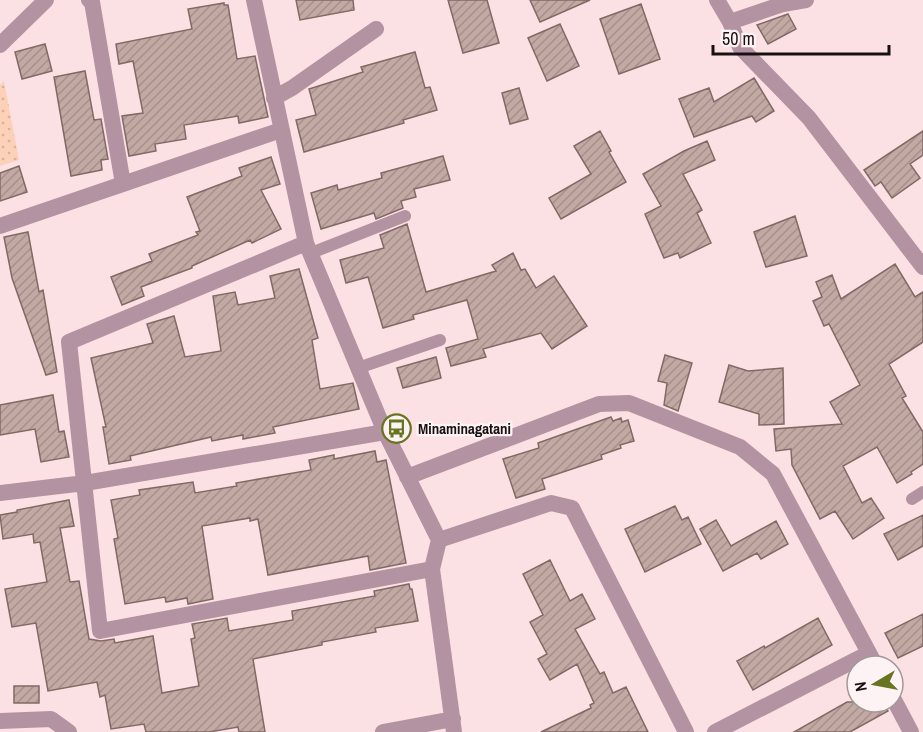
<svg xmlns="http://www.w3.org/2000/svg" width="923" height="732" font-family="'Archivo Narrow',sans-serif">
<style>
.grass{fill:url(#grass-dots)}
.building{fill:url(#building-hatch);stroke:#816a65;stroke-width:1.5}
.lines{fill:none;stroke-linecap:round;stroke-linejoin:round}
.service{stroke:#b393a2;stroke-width:12}
.minor{stroke:#b393a2;stroke-width:16}
.labels{text-anchor:middle;stroke-width:4.5;stroke-linejoin:round;paint-order:stroke}
.poi-label{font-size:15px;font-weight:bold;fill:#191011;stroke:#fef3f4;text-anchor:start}
</style>
<defs>
<pattern id="grass-dots" width="8" height="8" patternUnits="userSpaceOnUse" patternTransform="scale(1.5)"><rect width="8" height="8" fill="#fcd1b7"/><path d="M2 2h.1M6 6h.1" fill="none" stroke="#d7b29c" stroke-width="1.8" stroke-linecap="round"/></pattern>
<pattern id="building-hatch" width="6" height="6" patternUnits="userSpaceOnUse" patternTransform="scale(1.5)"><rect width="6" height="6" fill="#c2a9a4"/><path d="M-1 1l2-2M0 6l6-6M5 7l2-2" fill="none" stroke="#a6908c"/></pattern>
</defs>
<rect width="100%" height="100%" fill="#fce1e4"/>
<path class="grass" d="M4,81l15,79 -19,6v-81z"/>
<path class="building" d="M296,0h57l1,10 -54,10z
M448,0h39l12,43 -36,10z
M530,0h60l-50,22z
M224,3v2h4l9,54 18,-3 13,61 -29,6 -1,-7 -54,9 2,14 -31,5 1,7 -27,5 -7,-40 21,-3 -10,-52 -14,3 -3,-20 76,-15 -4,-20z
M641,4l19,55 -41,15 -19,-55z
M788,14l8,15 -28,15 -11,-19z
M560,24l19,42 -32,15 -19,-43z
M45,44l7,27 -30,8 -7,-27z
M415,52l10,36 5,-1 7,23 -34,10 1,3 -100,29 -8,-32 20,-5 -7,-26 54,-17 -2,-5z
M85,71l9,49 7,-1 7,40 -7,1 1,10 -31,6 -17,-99z
M754,78l20,33 -18,11 -4,-6 -58,21 -15,-38 30,-11 5,14z
M519,88l9,31 -18,5 -8,-31z
M600,131l11,20 -2,1 17,30 -65,37 -12,-21 42,-24 -17,-28z
M923,131v24l-13,9 10,14 -28,20 -11,-16 -6,4 -11,-16z
M707,141l8,19 -32,14 19,36 -5,3 14,30 -31,15 -2,-5 -14,5 -19,-44 16,-8 -18,-32 41,-23z
M443,156l7,24 -36,9 2,8 -15,4 2,7 -27,11 -2,-6 -53,16 -10,-36 26,-8 1,5 44,-12 -1,-5z
M271,157l9,27 -19,6 20,39 -29,14 -2,-3 -58,26v2l-51,19 3,9 -22,9 -11,-28 41,-16 -3,-7 49,-19 -2,-3 4,-1 -13,-34 55,-21 -3,-8z
M19,166l8,26 -27,9v-28z
M795,216l12,40 -41,11 -12,-35z
M407,224l19,68 70,-21 -4,-6 21,-12 8,17 4,-1 11,19 18,-12 33,50 -35,23 -11,-16 -58,16 3,8 -35,9 -5,-18 32,-9 -11,-39 -54,15 1,4 -31,9 -15,-51 -22,6 -6,-23 44,-12 -4,-13z
M28,232l11,60 4,-2 14,82 -11,3 -34,-97 -8,-41z
M895,264l20,33 8,-5v50l-34,22 17,32 -4,2 21,34v32l-12,8 1,2 -15,9 -20,-36 -34,19 19,37 9,-5 13,20 -31,21 -18,-28 -15,8 -28,-54 -1,-16 -15,2 -2,-22 68,-5 -12,-22 30,-17 -31,-61 -5,2 -11,-25 9,-4 -6,-15 16,-7 9,24z
M299,269l19,69 -6,2 8,49 33,-6 6,26 -86,18 2,6 -32,6v-4l-31,6 -1,-4 -81,19 1,4 -22,4 -6,-37h3l-15,-69 62,-15 -6,-19 27,-8 11,41 36,-6 -8,-55 22,-4 3,13 37,-7 -5,-22z
M665,355l27,8 -14,48 -14,-6 3,-22 -9,-2z
M436,357l5,21 -38,10 -6,-20z
M729,365l19,6 35,-3 1,56 -25,1v-11l-40,-12z
M53,395l6,37 5,-1 5,26 -28,5 -6,-33 -35,6v-30z
M611,417l2,4 8,-3 1,4 6,-2 6,21 -14,4 1,3 -20,7 1,4 -60,20 3,10 -29,9 -13,-39 36,-11 -1,-5z
M375,451l2,11 9,-2 20,103 -36,7 -2,-14 -100,19 -10,-56 -8,2v-3l-48,8 11,73 -25,5 -1,-6 -21,4 -1,-5 -40,7 -11,-65 4,-1 -7,-38 29,-5 -1,-5 54,-8 2,11 42,-7 -1,-3 75,-13 -2,-10 25,-5v4z
M69,500l5,26 -14,2 10,54 9,-1 10,58 12,2 13,-2 1,4 38,-7 9,57 37,-7 -8,-47 4,-1 -3,-14 35,-6 2,13 64,-11 -1,-9 83,-15 -1,-5 35,-7 1,5h2l6,32 -43,7 1,4 -54,10v3l-69,14 12,73h-26l-1,-5 -29,5h-63l-2,-8 -33,5 -6,-34 -5,2 -3,-15 -49,9 -12,-68 -24,4 -7,-38 42,-7 -7,-40 -6,1 -1,-9 -30,5 -3,-24 17,-3v-2z
M675,506l7,14 6,-3 13,27 -56,28 -20,-43z
M923,515v31l-25,14 -14,-26z
M716,520l15,26 45,-25 12,23 -27,15 -4,-6 -34,18 -23,-42z
M550,560l20,41 12,-7 13,25 -20,10 25,45 4,-2 9,21 13,-6 22,45h-107l50,-24 -1,-3 4,-2 -17,-39 -27,16 -12,-21 9,-5 -17,-32 13,-7 -20,-41z
M923,614v32l-25,12 -13,-25z
M818,618l14,27 -79,45 -16,-29 27,-15 1,2z
M14,686h25v17h-25z
M847,702h36l5,9 -38,21h-56z"/>
<g class="lines">
<path class="service" d="M311,253l94,-37
M358,368l82,-28
M912,499l11,-7"/>
<path class="minor" d="M89,0l3,2 31,182
M254,0l52,243 79,189 54,108 -7,29 22,163
M717,0l13,22 10,25 69,71 114,149
M730,22l53,-18 23,-4
M0,45l46,-45
M274,98l18,-10 84,-59
M0,226l281,-96
M306,243l-237,99 31,289 332,-62
M407,477l192,-73 30,-1 111,44 33,27 103,192
M0,493l85,-10 300,-51
M439,540l112,-37 21,5 114,224
M893,698l18,34
M0,721l51,-2 18,13
M383,732l70,-13
M715,732l154,-79"/>
</g>
<defs>
<symbol id="bus-ring" viewBox="-11 -11 22 22"><circle r="9.5" fill="#fef3f4" stroke="#687420" stroke-width="1.5"/><path d="M-5-6H5V4H4V6H2V4H-2V6H-4V4H-5ZM-3.5-4V0h7V-4ZM-3.5 1.2v1.5H-2V1.2ZM2 1.2v1.5H3.5V1.2Z" fill="#687420"/></symbol>
</defs>
<g fill-rule="evenodd">
<use href="#bus-ring" x="380" y="412" width="33" height="33"/>
</g>
<g class="labels">
<g class="poi-label">
<text x="418" y="434">Minaminagatani</text>
</g>
</g>
<g transform="translate(875 684) rotate(260)"><circle r="28" fill="#fef3f4" stroke="#a29899" stroke-width="1.5"/>
<path d="M0-4.5L10 22L0 15L-10 22Z" fill="#687420"/>
<text y="-9" font-size="16" font-weight="bold" text-anchor="middle" fill="#191011">N</text>
</g>
<path d="M713 45v9h176v-9" fill="none" stroke="#191011" stroke-width="3"/>
<text x="722" y="45" font-size="18" fill="#191011" stroke="#fef3f4" stroke-width="4.5" paint-order="stroke">50 m</text>
</svg>
